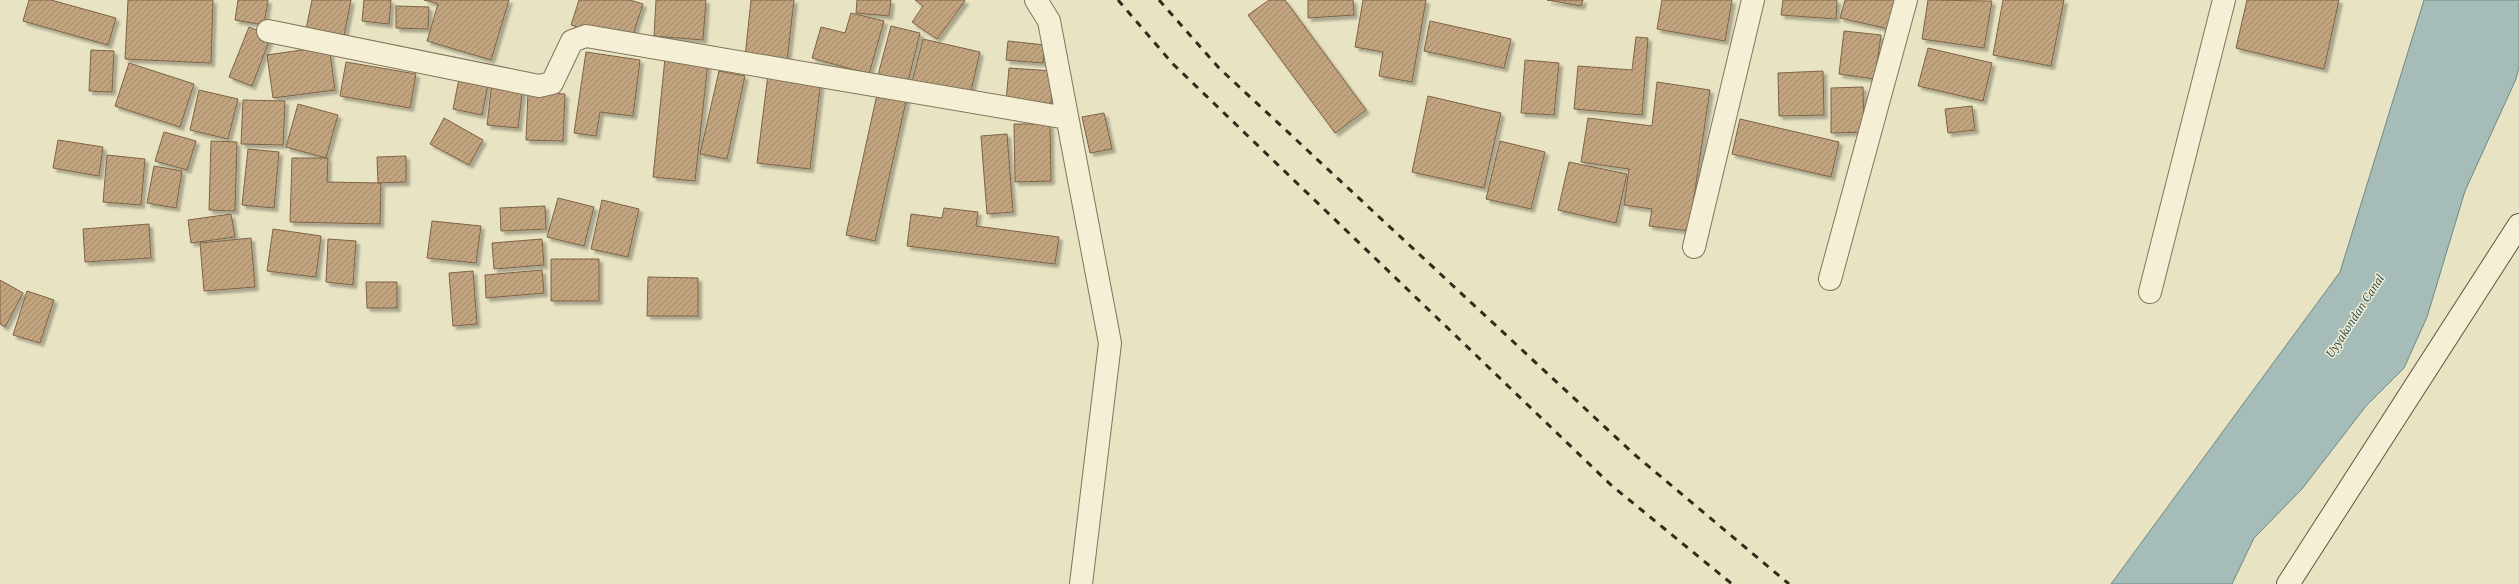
<svg xmlns="http://www.w3.org/2000/svg" width="2519" height="584" font-family="'PT Serif',serif">
<style>
.water{fill:#a5bcb8;stroke:#6d8986}
.building{fill:url(#building-hatch);stroke:#7d6345;filter:url(#shadow)}
.lines{fill:none;stroke-linecap:round;stroke-linejoin:round}
.street-casing{stroke:#80755c;stroke-width:24}
.secondary-casing{stroke:#62563f;stroke-width:24}
.street{stroke:#f4efd5;stroke-width:22}
.secondary{stroke:#f4efd5;stroke-width:22}
.rail{stroke:#322b1e;stroke-width:3;stroke-dasharray:7 7;stroke-linecap:butt}
.labels{text-anchor:middle;stroke-width:3;stroke-linejoin:round;paint-order:stroke}
.water-label{font-size:12px;font-style:italic;fill:#2f4e50;stroke:#f1ecd2}
</style>
<defs>
<pattern id="building-hatch" width="6" height="6" patternUnits="userSpaceOnUse"><rect width="6" height="6" fill="#c2a47e"/><path d="M-1 1l2-2M0 6l6-6M5 7l2-2" fill="none" stroke="#9e8667"/></pattern>
<filter id="shadow"><feDropShadow dx="3.5" dy="3.5" stdDeviation="1" flood-color="#0004"/></filter>
</defs>
<rect width="100%" height="100%" fill="#e8e3c3"/>
<path class="water" d="M2424,0h95v67l-3,12 -51,112 -38,126 -23,51 -38,38 -64,83 -48,49 -22,46h-121l229,-312z"/>
<path class="building" d="M29,0h22l65,18 -8,27 -85,-24z
M128,0h85l-2,63 -86,-4z
M238,0h30l-4,25 -29,-5z
M312,0h39l-7,36 -38,-7z
M364,0h27l-2,24 -27,-3z
M424,0h85l-18,60 -64,-19 11,-37z
M579,0h51l13,4 -13,40 -59,-19z
M656,0h50l-3,40 -49,-4z
M751,0h43l-7,61 -42,-4z
M857,0h34l-2,16 -33,-3z
M915,0h49l1,1 -28,38 -25,-17 11,-16z
M1269,0h16l81,110 -31,23 -87,-118z
M1308,0h45l1,15 -46,3z
M1363,0h63l-14,82 -33,-6 4,-24 -28,-5z
M1547,0h36l-2,6z
M1662,0h70l-7,41 -68,-12z
M1783,0h54l-1,19 -55,-4z
M1845,0h51l-7,29 -49,-11z
M1928,0l64,1 -8,47 -62,-9z
M2003,0h61l-13,66 -58,-11z
M2247,0h92l-15,69 -88,-21z
M396,6l33,1 -1,22 -32,-1z
M851,13l33,8 -15,53 -57,-16 9,-31 24,6z
M1430,21l81,18 -7,29 -80,-17z
M891,26l29,7 -12,49 -30,-7z
M249,27l22,9 -19,50 -23,-9z
M1844,31l37,4 -6,44 -36,-5z
M1636,37l12,1 -6,77 -68,-6 4,-43 54,4z
M923,39l57,13 -10,43 -58,-13z
M1008,41l37,4 -2,18 -37,-3z
M329,46l6,44 -62,8 -6,-43z
M1928,48l64,15 -9,38 -65,-15z
M91,50l23,1 -2,41 -23,-1z
M586,52l54,8 -7,56 -33,-4 -4,24 -22,-3z
M665,58l43,4 -13,119 -42,-4z
M1525,60l34,3 -5,52 -33,-2z
M346,62l70,12 -6,34 -70,-12z
M129,63l65,21 -14,43 -65,-21z
M1009,68l44,3 -2,33 -45,-3z
M719,71l26,5 -18,83 -27,-5z
M1823,71l1,44 -45,1 -1,-43z
M768,74l53,7 -11,88 -53,-6z
M459,79l29,5 -6,31 -29,-6z
M492,82l31,3 -5,43 -31,-3z
M1657,82l53,8 -21,141 -40,-5 3,-17 -28,-4 5,-36 -48,-7 7,-44 64,8z
M1863,87l1,45 -33,1v-45z
M199,90l39,9 -10,40 -38,-9z
M878,90l29,7 -32,144 -29,-6z
M528,92l37,2 -2,47 -37,-1z
M1428,96l73,17 -17,75 -72,-16z
M243,100l42,1 -2,44 -42,-1z
M298,104l40,11 -12,43 -40,-11z
M1972,106l3,24 -27,3 -3,-24z
M1104,113l8,36 -22,4 -8,-36z
M444,118l39,22 -14,25 -39,-21z
M1740,119l99,23 -8,35 -99,-23z
M1014,124h36l1,57 -36,1z
M164,132l32,9 -9,29 -32,-9z
M1007,134l6,78 -26,2 -6,-78z
M58,140l45,7 -4,29 -46,-8z
M211,141l26,1 -2,69 -26,-1z
M1500,141l45,11 -14,57 -45,-10z
M248,149l31,3 -5,56 -32,-3z
M107,155l38,4 -4,46 -38,-3z
M406,156v26l-28,1 -1,-26z
M292,158h36l-1,24 54,1 -1,41 -90,-2z
M1569,162l58,12 -11,49 -58,-13z
M154,166l28,5 -6,37 -29,-5z
M558,198l36,9 -10,39 -37,-9z
M602,200l37,9 -11,48 -37,-8z
M545,206l1,23 -45,2 -1,-23z
M944,208l34,4 -2,14 83,11 -4,27 -148,-18 4,-32 31,4z
M231,214l4,23 -44,6 -3,-23z
M432,221l49,5 -5,37 -49,-5z
M149,224l2,34 -66,4 -2,-33z
M273,229l48,7 -5,41 -49,-6z
M251,238l4,49 -51,4 -4,-48z
M328,239l28,2 -3,44 -27,-3z
M542,239l2,26 -50,4 -2,-26z
M551,259h48v42h-48z
M542,270l2,23 -58,5 -1,-23z
M473,271l4,53 -24,2 -4,-53z
M648,277l50,1v38h-51z
M0,280l23,13 -18,34 -5,-3z
M366,282h31v26h-30z
M27,291l27,9 -14,43 -27,-8z"/>
<g class="lines">
<defs>
<path id="street" d="M1036,0l13,21 61,322 -29,241
M268,31l271,55 13,-3 20,-42 14,-5 481,82
M1694,247l59,-247
M1830,279l76,-279
M2150,292l74,-292"/>
<path id="secondary" d="M2288,584l231,-359"/>
</defs>
<use href="#street" class="street-casing"/>
<use href="#secondary" class="secondary-casing"/>
<use href="#street" class="street"/>
<use href="#secondary" class="secondary"/>
<path class="rail" d="M1118,0l54,63 439,422 121,99
M1159,0l60,68 416,387 154,129"/>
</g>
<g class="labels">
<g class="water-label">
<text transform="translate(2355 316) rotate(-57)" y="4">Uyyakondan Canal</text>
</g>
</g>
</svg>
